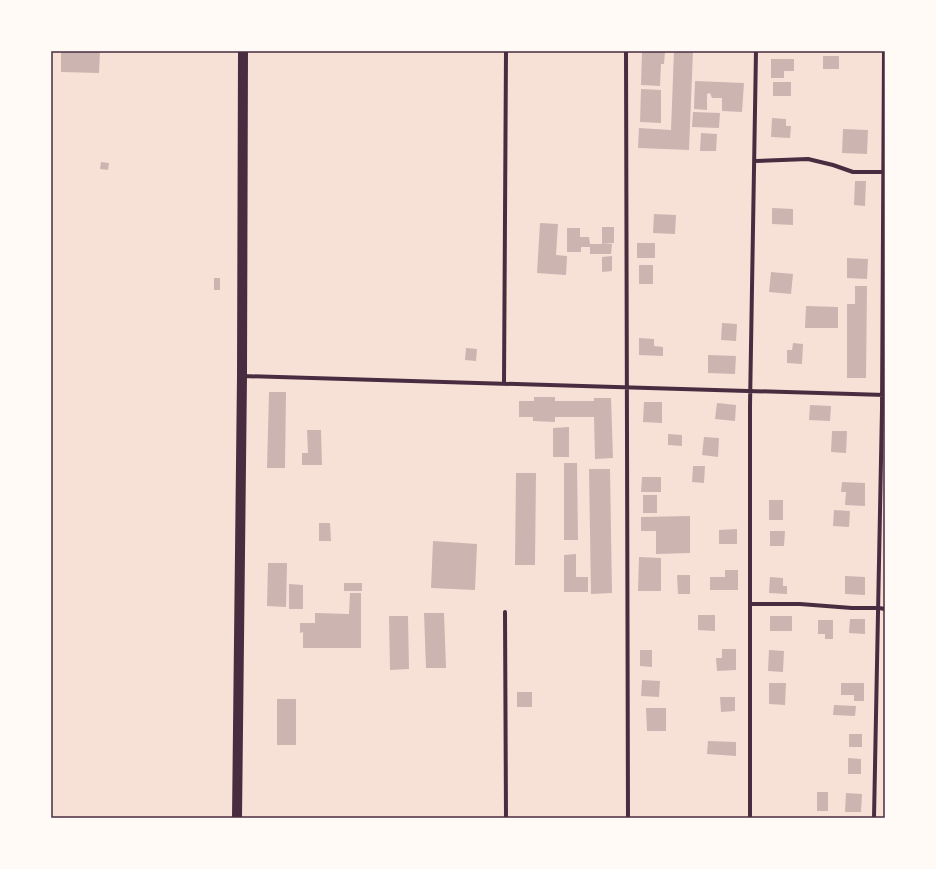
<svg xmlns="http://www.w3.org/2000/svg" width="936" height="869" font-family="'Golos Text',sans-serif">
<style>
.building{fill:#ccb4b1}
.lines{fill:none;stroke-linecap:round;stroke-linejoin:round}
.minor{stroke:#4a2c40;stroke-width:4}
.primary{stroke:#4a2c40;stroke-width:10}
.neatline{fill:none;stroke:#4a2c40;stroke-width:1.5}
</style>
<rect width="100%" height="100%" fill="#f7e1d7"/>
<path class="building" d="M61,51h39l-1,22 -38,-1z
M642,51h23l-1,13h-3l-1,22 -19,-1z
M674,51h19l-4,99 -51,-2 1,-20 32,2z
M823,56h16v13h-16z
M771,59h23v12h-10v7h-13z
M695,81l49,2 -2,29 -20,-1v-13h-10l-2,-5 -3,1v16l-13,-1z
M773,82h18v14h-18z
M641,89l20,1v33l-21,-1z
M693,112l27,1 -1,15 -27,-1z
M772,118l14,1v7h5l-1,12 -19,-1z
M843,129l25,1 -1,24 -25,-1z
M701,133l16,1 -1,17h-16z
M101,162l8,1 -1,7 -8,-1z
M855,181h11l-1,25 -11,-1z
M772,208l21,1v16l-21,-1z
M654,214l22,1 -1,19 -22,-1z
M540,223l18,1 -2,31 11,1 -1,19 -29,-2z
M602,227h12v16l-12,1z
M567,228h13v9h9l1,7h22l-1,10h-21v-7h-9v5h-14z
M637,243h18v15h-18z
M612,256v15l-10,1v-15z
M847,258l21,1 -1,20 -20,-1z
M639,265h14v19h-14z
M771,272l22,2 -2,20 -22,-2z
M214,278h6v12h-6z
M855,286h12l-1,92h-19v-74h8z
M806,306l32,1v21h-33z
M722,323l15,1 -1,17 -15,-1z
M639,338l15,1v7l9,1v9l-24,-1z
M793,343l10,1 -1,20 -15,-1v-13h5z
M466,348l11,1 -1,12 -11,-1z
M708,355l28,1 -1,18 -27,-1z
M269,392h17l-1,76h-18z
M534,397h21v4h39v-3h17l2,60 -18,1 -1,-42h-39v5l-22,-1v-4h-14v-16h15z
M644,402h18v21l-19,-1z
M717,403l19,2 -1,16 -20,-2z
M810,405l21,1 -1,15 -21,-1z
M569,427v30h-16v-29z
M307,430h14l1,35h-20v-12h6z
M832,431h15l-1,22 -15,-1z
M668,434l14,1v11l-14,-1z
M704,437l15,1 -1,19 -16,-2z
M564,463h13l1,77h-14z
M693,466h12l-1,17 -12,-1z
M589,469h21l2,124 -21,1z
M516,473h20l-1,92h-20z
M642,477h19v15h-20z
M842,482l23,1v23l-20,-1 1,-13h-5z
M643,495h14v18h-14z
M769,500h14v20h-14z
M834,510l16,1 -1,16 -16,-1z
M690,516v37l-34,1v-23h-15v-14z
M319,523h11l1,18h-12z
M737,529v15h-18v-14z
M770,531h15l-1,15h-14z
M433,541l44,3 -2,46 -44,-2z
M576,554v23h12v15h-24v-37z
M639,557l22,1v33h-23z
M268,563h19l-1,44 -19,-1z
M725,570h13v20h-28v-13h15z
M677,575h13v19h-12z
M845,576l20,1v18l-20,-1z
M770,577l13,1v8h4v8l-18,-1z
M344,583h18v8h-18z
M289,584l14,1v24h-14z
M350,593h11v55h-58v-16l-3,1v-10h15v-10l34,1z
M424,613h20l2,55h-20z
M698,615h17v16l-17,-1z
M389,616h19l1,53 -19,1z
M770,616h22v15h-22z
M850,619h15v15l-16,-1z
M818,620h15v19h-8v-5h-7z
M722,649h14v21l-19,1 -1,-13h6z
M640,650h12v17l-12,-1z
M769,650l15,1 -1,21 -15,-1z
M642,680l18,1 -1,16 -18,-1z
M769,683h17l-1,22 -16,-1z
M841,683h23v18h-10v-6h-13z
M517,692h15v15h-15z
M720,697h15v14l-14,1z
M277,699h19v46h-19z
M834,705l22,1 -1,10 -22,-1z
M646,708h20v23h-19z
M849,734h13v13h-13z
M708,741l28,1v14l-29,-2z
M848,758l13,1v15h-13z
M817,792h11v19h-11z
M846,793l16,1 -1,18h-16z"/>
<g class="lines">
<path class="minor" d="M626,51l2,767
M755,161l53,-2 25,6 20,7h30
M242,376l643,19
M504,384l2,-333
M750,604h50l52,4h27l6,1
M505,612l1,206
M750,818v-412l6,-355
M874,818l8,-409 2,-358"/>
<path class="primary" d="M237,818l5,-442 1,-325"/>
</g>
<rect width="936" height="869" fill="none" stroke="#fffaf5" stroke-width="104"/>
<rect x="52" y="52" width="832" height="765" class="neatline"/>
</svg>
